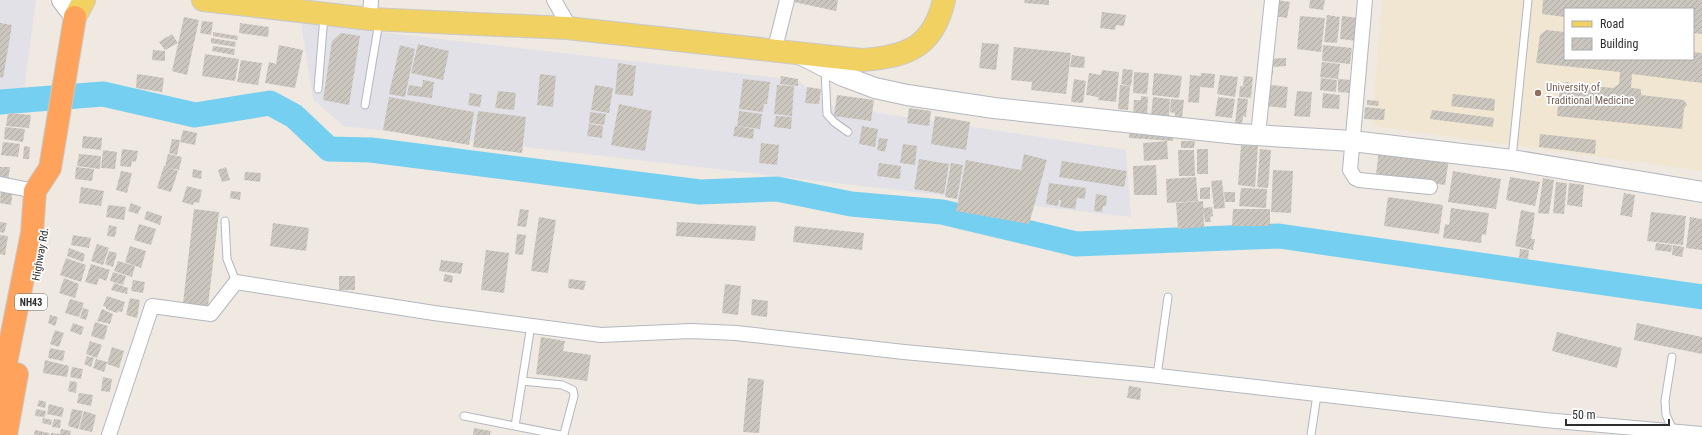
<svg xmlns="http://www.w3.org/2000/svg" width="1702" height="435" font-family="'Roboto Condensed',sans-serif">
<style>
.industrial{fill:#e3e1e8}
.education{fill:#f0e6d1;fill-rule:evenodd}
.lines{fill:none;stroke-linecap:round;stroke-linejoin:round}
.river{stroke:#75cff0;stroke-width:25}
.building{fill:url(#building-hatch)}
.lane-casing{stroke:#b4b7c1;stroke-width:9}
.street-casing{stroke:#b4b7c1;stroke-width:16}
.secondary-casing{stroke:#b4b7c1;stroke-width:22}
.primary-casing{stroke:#c9c9c9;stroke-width:24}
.highway-casing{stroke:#c9c9c9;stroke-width:24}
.lane{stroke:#fff;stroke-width:7}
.street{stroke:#fff;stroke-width:14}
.secondary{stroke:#fff;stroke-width:20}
.primary{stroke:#f2d163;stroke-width:22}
.highway{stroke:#ffa35c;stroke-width:22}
.education-dot{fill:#8d6e63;stroke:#fff;stroke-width:1.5}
.labels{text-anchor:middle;stroke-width:3.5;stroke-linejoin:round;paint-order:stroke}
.shield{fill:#fff;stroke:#6d6d6d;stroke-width:1}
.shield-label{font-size:10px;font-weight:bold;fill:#2e2e2e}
.education-label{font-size:11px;fill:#785e54;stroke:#fff;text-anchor:start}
.street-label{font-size:11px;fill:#2e2e2e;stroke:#fff}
</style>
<defs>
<pattern id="building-hatch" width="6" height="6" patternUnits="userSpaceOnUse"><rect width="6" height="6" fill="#cbc7bf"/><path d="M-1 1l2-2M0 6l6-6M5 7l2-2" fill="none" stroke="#afaba4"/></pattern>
</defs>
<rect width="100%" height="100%" fill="#efe9e1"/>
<path class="industrial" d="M0,0h36l-12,92 -24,-3z
M301,23l496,57 36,26 293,44 5,67 -788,-91 -30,-27z"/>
<path class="education" d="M1382,0h320v171l-330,-45zM1565,9h128v50h-128z"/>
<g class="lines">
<path class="river" d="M0,102l103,-8 92,21 75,-12 24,13 35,33 42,1 329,42 77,-3 74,15 91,8 134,32 203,-8 423,61"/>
</g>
<path class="building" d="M795,0h43l-2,11 -42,-9z
M1025,0h24v5l-25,-2z
M1277,0l13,2 -3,16 -13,-2z
M1310,0h15l-2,10 -14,-2z
M1543,0h159v34l-9,-1v-24h-128v8l-23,-3z
M1102,12l24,3 -2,11 -8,-1 -1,5 -15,-2z
M1327,15l13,2 -3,26 -13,-1z
M1300,16l25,2 -4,34 -24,-3z
M1342,16l17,2 -2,23 -17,-2z
M184,17l15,3 -12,55 -15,-4z
M202,21l11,1 -2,13 -11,-2z
M0,23l12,2 -9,53 -3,-1z
M240,23l29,4 -1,10 -29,-4z
M1546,30l19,2v27h128v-7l9,1v30l-70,-9 -1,14 10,1v6l43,5 3,5 -3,4 -2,20 -125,-13 3,-30 3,-3 4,-1 7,2 39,4 6,-4 1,-12 -84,-9 4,-28z
M213,32l25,4 -1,4 -24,-4z
M341,33l19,3 -11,69 -26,-5 9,-59z
M172,34l6,9 -13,7 -6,-8z
M211,38l25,4 -1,5 -24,-4z
M982,43l17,1 -3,26 -17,-2z
M418,44l31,7 -6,29 -32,-7z
M279,45l24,5 -8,38 -30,-5 4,-21 7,2z
M400,45l15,4 -10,48 -16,-3z
M1323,45l29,3 -2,16 -28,-3z
M213,46l22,3 -1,6 -22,-4z
M1014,47l57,6 -5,41 -35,-4 1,-8 -21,-2z
M153,50l12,1v10l-13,-1z
M205,54l34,5 -4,22 -33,-5z
M1072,55l13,2 -1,11 -14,-1z
M1286,58v8l-13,1v8h-6v-16z
M241,60l21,3 -4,22 -21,-3z
M1322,62l18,2 -2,15 -18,-2z
M618,63l18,3 -3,30 -18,-2z
M1123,69l10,1 -2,16 -10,-2z
M1102,70l17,2 -3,30 -18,-2 3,-20 -3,17 -12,-2 3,-22 12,2z
M1134,72l15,1 -2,21 -14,-1z
M1154,73l28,3 -3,22 -27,-3z
M1201,73l14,1 -1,14 -14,-1 -1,16 -11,-1 2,-27 11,1z
M137,74l27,4 -2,14 -26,-4z
M540,74l16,2 -3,31 -16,-2z
M1220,75l18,2 -3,20 -18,-3z
M781,76l17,3v7l-18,-2z
M1244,76l9,1 -2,21 -12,-1 1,-11 9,1 -6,-1z
M1321,78l16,2 -1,12 -16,-2z
M743,79l27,3 -3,22h-3l-1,8 -24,-3z
M1074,79l12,2 -3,22 -12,-1z
M1338,79l14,1 -1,13 -13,-1z
M423,80l11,2 -2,16 -25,-3 2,-10 13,2z
M1265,84l23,3 -2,21 -23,-2z
M595,85l18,3 -4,25 -18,-3z
M777,85l17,1 -2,30 -18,-2z
M1120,85l10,1 -2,24 -10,-1z
M807,87l14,2 -2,15 -14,-1z
M498,91l18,2 -2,17 -19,-2z
M1297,91l15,1 -2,25 -16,-1z
M470,93l12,2 -2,12 -12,-2z
M1323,93l17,2 -1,14 -17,-1z
M1453,94l42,5 -1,12 -43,-5z
M837,95l37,5 -3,21 -37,-5z
M1141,96l7,1 -1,19 -14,-1 1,-15h7z
M389,97l85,15 -5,33 -86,-15z
M1153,97l17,2 -1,18 -18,-2z
M1218,97l17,2 -3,19 -17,-2z
M1238,98l10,1 -2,18 -3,-1 -1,7h-7z
M1171,99l13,1 -2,19 -7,-1v-5l-5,-1z
M1367,100l12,1 -1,5 -11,-1z
M619,104l33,7 -7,40 -34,-6z
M1365,107l20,2 -1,11 -20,-1z
M909,108l22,3 -2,15 -22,-3z
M1432,110l62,8 -1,9 -63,-8z
M478,111l48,6 -4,36 -49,-6z
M739,111l23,3 -2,15 -23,-3z
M590,112l16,2 -2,11 -15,-2z
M8,113l23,2 -2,13 -23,-2z
M776,116l16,1 -1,12 -17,-2z
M935,116l35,6 -4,28 -35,-6z
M589,124l14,2 -1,12 -15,-2z
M1130,125l44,3 -1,13 -44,-3z
M735,126l19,3 -1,10 -20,-3z
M862,126l16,3 -3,18 -16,-3z
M5,127l20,2 -2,13 -19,-3z
M183,130l14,3 -2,12 -15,-3z
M1540,134l56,6 -1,14 -56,-7z
M83,136l19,2 -1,12 -19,-2z
M879,138l9,1 -3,13 -8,-2z
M172,139l8,1 -3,15 -8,-2z
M1167,141l1,18 -24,2 -1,-18z
M1181,141h14l-1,7h-13z
M3,142l17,2 -2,13 -17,-2z
M761,143l18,2 -2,20 -18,-2z
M903,144l14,2 -2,19 -15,-2z
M1241,145l17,1 -3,41 -17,-2z
M24,146l6,1 -1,12h-6z
M122,149l16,2 -2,11 -4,-1 -1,6 -11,-1z
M1197,149h11v25h-11z
M1260,149l11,1 -3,38 -11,-1z
M1379,149l70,10 -4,26 -69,-10z
M103,150l14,2 -2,17 -14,-1z
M1178,150h16l1,26h-16z
M79,154l22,2 -1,13 -23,-3z
M168,154l14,3 -3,13 -14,-3z
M1024,154l23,6 -18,64 -73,-13 10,-51 55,10z
M919,159l30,5 -5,30 -30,-5z
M1062,161l65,10 -3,16 -65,-10z
M879,163l22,3 -1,13 -23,-3z
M951,163l12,2 -6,34 -12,-2z
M1156,165l1,30h-23l-1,-29z
M164,166l14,5 -7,21 -14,-4z
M0,167h10l-2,14 -8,-1z
M76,167l18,2 -2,12 -17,-2z
M226,167l4,13 -8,2 -4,-12z
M193,169l9,2 -1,8 -9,-2z
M1273,170l20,1 -2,42 -20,-1z
M121,171l11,2 -5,20 -11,-3z
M1453,171l48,8 -5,30 -48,-7z
M245,172l16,1 -1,9 -16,-2z
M1196,177l2,24 -31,2 -1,-24z
M1510,177l30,5 -5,24 -29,-6z
M1543,178l11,2 -5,34 -11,-1z
M1222,180l3,28 -11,1 -3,-28z
M1556,182l11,1 -3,31 -11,-1z
M1049,183l37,5 -1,11 -8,-1 -2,11 -15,-2 1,-7h-2l-1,6 -12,-2z
M1569,183l15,2 -2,22 -15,-2z
M187,186l15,4 -3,13 -5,-1 -1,3 -11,-3z
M81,187l23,4 -3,15 -22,-3z
M1210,187v12h-10v-11z
M1,188l12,2 -2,15 -11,-2z
M1241,188l26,1 -1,19 -27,-2z
M231,191l10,1 -1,8 -10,-2z
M1224,192h11v10h-10z
M1624,193l11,2 -3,22 -12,-2z
M1096,194l11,2 -1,10h-3l-1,6 -8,-1z
M1388,197l55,8 -4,29 -55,-8z
M1203,201l1,26 -26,2 -2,-26z
M131,203l10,4 -3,7 -10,-3z
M108,205l18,2 -2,13 -18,-3z
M1212,207l1,9 -3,1 1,5h-6l-2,-14z
M1451,208l38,5 -3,22 -4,-1 -1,9 -38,-5 2,-14 4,1z
M194,209l25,3 -11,94 -25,-3z
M520,209l9,1 -3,17 -9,-1z
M1233,209h37v17h-38z
M1521,210l14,3 -4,26h4l-2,11 -18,-4z
M147,211l15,5 -2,9 -16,-6z
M1651,212l35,4 -3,29 -36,-4z
M539,217l17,3 -8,53 -17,-2z
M1690,217l12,2v31l-16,-2z
M0,222l7,1 -3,10 -4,-1z
M677,222l79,4 -1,15 -79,-5z
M273,223l36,5 -3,23 -36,-5z
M139,224l17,5 -5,16 -17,-5z
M109,225l8,2 -2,10 -8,-1z
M795,226l69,7 -2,17 -69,-8z
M517,234l9,1 -3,20 -8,-1z
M0,235l8,1 -3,19 -5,-1z
M73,235l18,3 -2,10 -18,-3z
M1656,243l16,2 -1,7 -16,-2z
M97,244l12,4 -6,17 -12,-4z
M1673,245l11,2 -2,10 -10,-2z
M130,246l16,5 -5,17 -16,-6z
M69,248l16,6 -2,8 -16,-6z
M1520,249l9,1 -1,9 -9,-1z
M486,250l23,3 -5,40 -23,-3z
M109,251l8,2 -4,14 -8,-3z
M66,258l20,7 -5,17 -21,-7z
M441,260l22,3 -2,11 -22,-3z
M118,261l17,5 -3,11 -18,-6z
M91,264l19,6 -4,11 -7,-3 -2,7 -12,-3z
M113,272l13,4 -3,9 -13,-4z
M445,274l8,2 -1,7 -9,-2z
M339,276h16v14h-16z
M64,278l15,6 -4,14 -16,-5z
M569,279l17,2 -2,9 -16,-2z
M133,280l12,2 -2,11 -12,-2z
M114,283l14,5 -1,6 -16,-4z
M725,284l16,2 -3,29 -16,-2z
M107,296l18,6 -3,10 -4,-1 -1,2 -11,-4v-2l-3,-1z
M130,298l10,2 -3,18 -11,-3z
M70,299l14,4 -5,14 -14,-4z
M752,299l16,2 -1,16 -16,-2z
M83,308l6,2 -3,10 -6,-2z
M102,309l11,5 -3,10 -13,-3z
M50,315l8,2 -3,9 -7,-3z
M95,322l13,4 -4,14 -13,-4z
M73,323l11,4 -3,8 -11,-4z
M1637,323l65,14v17l-68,-14z
M55,330l9,3 -5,14 -9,-3z
M1557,332l65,16 -5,20 -65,-17z
M541,337l24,4 -2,10 28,4 -4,26 -51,-7z
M90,341l12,4 -5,13 -11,-4z
M112,347l12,4 -5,17 -12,-4z
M50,348l15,3 -2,10 -15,-3z
M87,356l7,2 -3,9 -7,-3z
M96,359l11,3 -3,10 -11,-4z
M45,360l24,6 -2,11 -24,-4z
M72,367l11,2 -2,10 -11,-2z
M103,377l9,2 -2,13 -9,-1z
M748,378l16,2 -5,53 -16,-1z
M70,381l7,1 -1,11 -8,-2z
M1129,386l12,2 -1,12 -13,-2z
M79,393l14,2 -2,11 -14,-3z
M39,400l7,2 -1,6 -8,-2z
M49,404l15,4 -2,9 -15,-3z
M36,409l10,2 -1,6 -10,-1z
M72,409l11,2 -5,18 -10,-3z
M84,411l12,4 -4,17 -13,-3z
M43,418l9,2 -1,5 -9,-2z
M54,419l7,1 -1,8 -8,-1z
M474,428l17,3 -1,4h-17z
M61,429l10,2 -1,4h-19v-2l9,1z
M35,430l14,3v2h-15z"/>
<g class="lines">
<defs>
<path id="lane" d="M825,69l2,45 7,8 14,10
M318,89l6,-73
M365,105l14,-83
M1512,158l16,-158
M225,221l2,38 9,23
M1672,357l-7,44 1,14 8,17
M1157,376l11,-79
M464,416l96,19 4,-1 10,-38 -1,-6 -11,-5 -40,-4
M515,426l16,-101
M1311,435l6,-40"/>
<path id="street" d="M554,0l11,19 2,9
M1365,0l-15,170 5,8 4,2 71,7
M370,19l1,-19
M774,52l13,-52
M1258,135l14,-135
M0,184l35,7
M109,435l43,-129 59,8 25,-32 198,31 167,22 90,-4 45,2 168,19 237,22 404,46 157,14"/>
<path id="secondary" d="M62,0l13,17
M802,55l41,21 32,12 32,7 87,13 244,26 114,7 160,19 190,32"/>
<path id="primary" d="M203,0l167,19 197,9 294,32c45,-3 72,-12 83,-60
M75,17l9,-17"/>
<path id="highway" d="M0,393l32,-160 3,-42 15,-23 25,-151
M6,435l11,-61"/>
</defs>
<use href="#lane" class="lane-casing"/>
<use href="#street" class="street-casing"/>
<use href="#secondary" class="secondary-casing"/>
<use href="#primary" class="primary-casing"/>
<use href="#highway" class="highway-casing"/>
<use href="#lane" class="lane"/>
<use href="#street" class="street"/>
<use href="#secondary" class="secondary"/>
<use href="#primary" class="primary"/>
<use href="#highway" class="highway"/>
</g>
<circle class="education-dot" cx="1538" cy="93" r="4"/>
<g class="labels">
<rect class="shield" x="15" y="294" width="32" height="16" rx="3"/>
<g class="shield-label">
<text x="31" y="306">NH43</text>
</g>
<g class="education-label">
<text x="1546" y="91">University of<tspan x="1546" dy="13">Traditional Medicine</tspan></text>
</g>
<g class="street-label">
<text transform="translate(40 254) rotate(-80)" y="4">Highway Rd.</text>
</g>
</g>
<rect x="1564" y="8" width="130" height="52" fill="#ffffff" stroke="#ababab"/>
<rect x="1572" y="21" width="20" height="6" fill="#f2d163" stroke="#ababab"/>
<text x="1600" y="28" font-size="12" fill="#2e2e2e">Road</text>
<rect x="1572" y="38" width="20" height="12" fill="url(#building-hatch)" stroke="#ababab"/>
<text x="1600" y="48" font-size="12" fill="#2e2e2e">Building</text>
<path d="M1566 419v6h103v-6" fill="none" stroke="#2e2e2e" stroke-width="2"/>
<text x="1572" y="419" font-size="12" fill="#2e2e2e" stroke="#ffffff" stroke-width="3" paint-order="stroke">50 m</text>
</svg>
